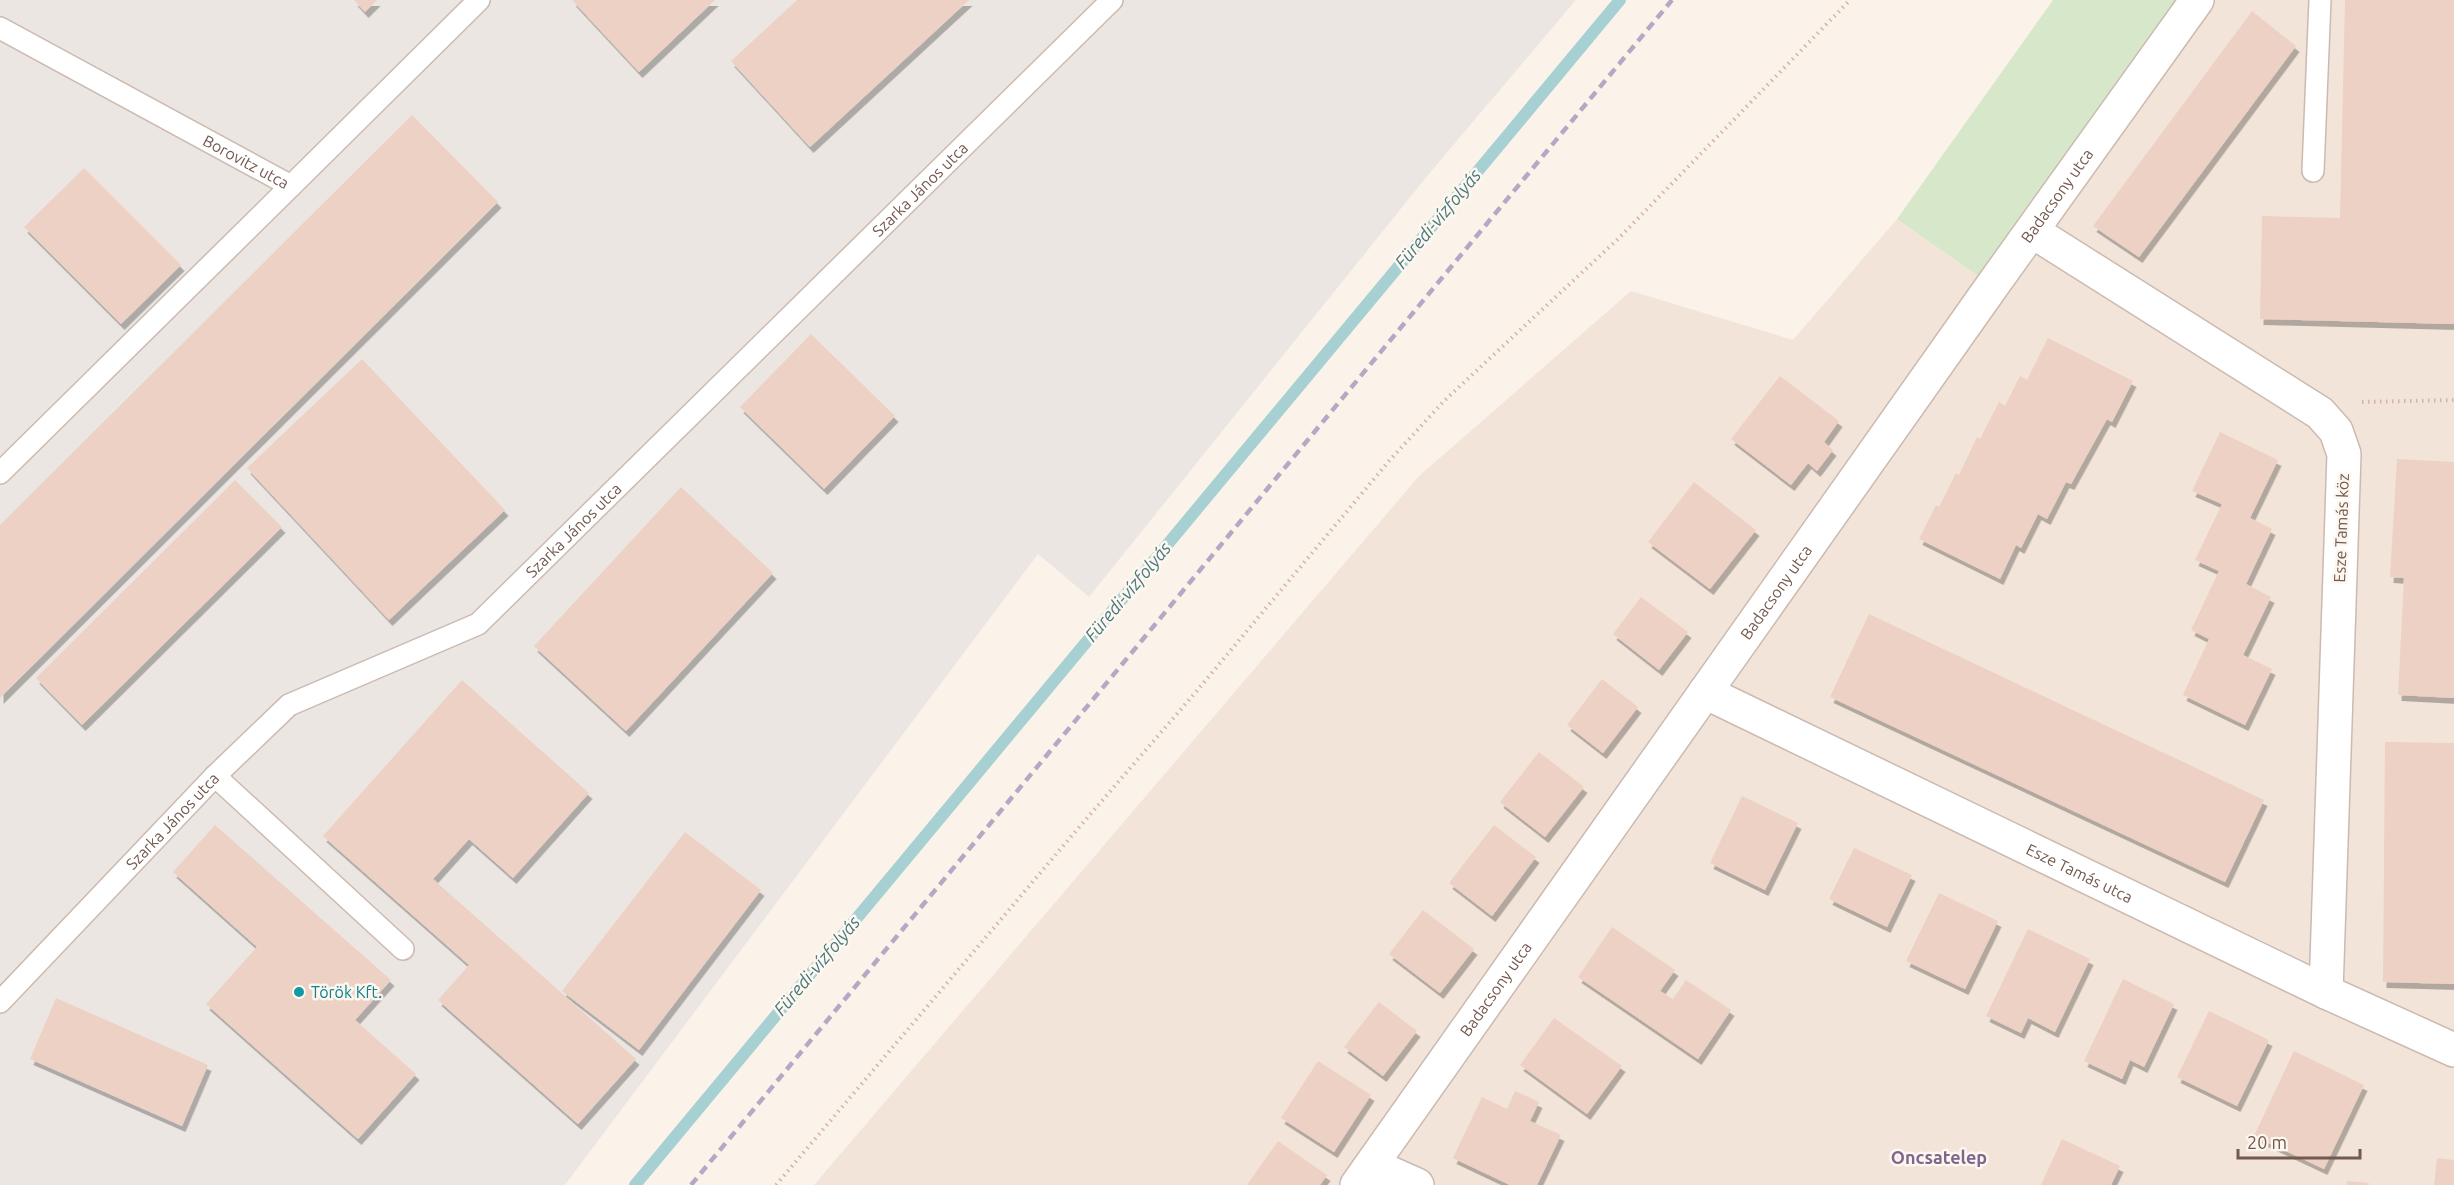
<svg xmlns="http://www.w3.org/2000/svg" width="2454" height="1185" font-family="Ubuntu,sans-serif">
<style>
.residential{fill:#f2e4d9}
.industrial{fill:#ece6e2}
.green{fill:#d7e7c9}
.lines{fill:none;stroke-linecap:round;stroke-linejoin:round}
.stream{stroke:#a7d0d3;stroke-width:12}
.building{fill:#edd1c4;filter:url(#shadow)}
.lane-casing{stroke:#ccbab0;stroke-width:24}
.street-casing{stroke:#ccbab0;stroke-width:36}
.path{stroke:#d3b5a7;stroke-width:4;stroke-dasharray:1.5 4.5;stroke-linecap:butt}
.lane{stroke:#fff;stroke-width:21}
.street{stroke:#fff;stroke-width:33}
.rail{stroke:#b5a8c4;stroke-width:4.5;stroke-dasharray:9 6;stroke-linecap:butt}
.culture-dot{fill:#0f9aa8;stroke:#fdf7f0;stroke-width:2}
.labels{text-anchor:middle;stroke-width:5;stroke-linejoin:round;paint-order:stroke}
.street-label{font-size:16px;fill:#73594f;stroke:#fdf7f0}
.culture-label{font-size:16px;fill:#0d838f;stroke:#fdf7f0;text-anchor:start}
.water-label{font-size:18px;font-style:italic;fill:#47787d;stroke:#fdf7f0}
.neighbourhood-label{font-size:18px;font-weight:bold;fill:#7e678e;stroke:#fdf7f0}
</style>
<defs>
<filter id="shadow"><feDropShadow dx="3.5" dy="6" stdDeviation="0" flood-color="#0004"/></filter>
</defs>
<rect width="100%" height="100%" fill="#fbf3ea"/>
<path class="residential" d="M2197,0h257v1185h-1640l605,-709 212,-185 162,49 104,-121 95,67z"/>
<path class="industrial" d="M0,0h1576l-148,175 -339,422 -51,-43 -473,631h-565z"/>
<path class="green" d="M2053,0h144l-205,286 -95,-67z"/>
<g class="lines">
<path class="stream" d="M635,1185l985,-1185"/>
</g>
<path class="building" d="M354,0h23l-12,12z
M572,0h143l-76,72z
M797,0h172l-159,147 -79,-86z
M2345,0h109v324l-194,-5 2,-103 78,2z
M2252,11l44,35 -157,211 -46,-31z
M412,115l86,87 -498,496v-173z
M84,168l97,97 -60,59 -97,-97z
M811,334l84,82 -71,73 -84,-82z
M2048,338l85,43 -21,41 -5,-3 -36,65 -5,-2 -19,37 -9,-5 -17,34 -5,-3 -16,34 -81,-40 17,-34 3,2 17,-34 3,2 18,-38 3,2 19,-37 6,4 15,-30 7,4z
M362,359l143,151 -116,110 -142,-152z
M1780,376l59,45 -15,21 9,8 -16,21 -9,-8 -17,22 -60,-46z
M2220,432l58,28 -28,58 22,11 -26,55 25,13 -28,58 29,14 -27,56 -62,-30 26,-56 -18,-9 28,-59 -24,-11 27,-56 -30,-13z
M2397,459l57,3v236l-56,-3 6,-117 -14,-1z
M235,480l47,47 -200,198 -46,-47z
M1694,482l62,48 -46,59 -62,-47z
M681,487l92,86 -147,158 -92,-85z
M1641,597l47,35 -29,38 -46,-36z
M1869,614l395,186 -39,82 -395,-185z
M1602,679l36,28 -35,46 -36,-28z
M462,680l127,113 -76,85 -44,-39 -36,40 203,180 -58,65 -140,-124 31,-35 -146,-129z
M2385,742l69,1v241l-71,-2z
M1539,752l45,35 -39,50 -45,-35z
M1742,796l56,27 -33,67 -55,-27z
M215,825l176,155 -36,40 61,54 -58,65 -152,-135 51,-57 -84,-75z
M1494,825l42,32 -44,59 -43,-33z
M685,832l76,58 -122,160 -77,-59z
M1854,848l58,27 -25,52 -58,-28z
M1939,893l59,28 -33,68 -59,-28z
M1423,910l51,39 -34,44 -51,-39z
M1612,927l63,43 -15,21 13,8 13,-19 45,30 -33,49 -120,-82z
M2028,929l62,30 -35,73 -27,-14 -7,15 -35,-17z
M2123,979l51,25 -30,63 -14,-7 -8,19 -38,-18z
M56,998l152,67 -26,61 -152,-67z
M1379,1002l38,29 -34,45 -39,-29z
M2209,1011l60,29 -32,66 -60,-29z
M1554,1018l68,48 -35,48 -67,-49z
M2294,1051l70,34 -40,84 -70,-33z
M1318,1061l53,34 -37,57 -53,-34z
M1515,1091l24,11 -9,19 31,14 -24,50h-27l-57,-27 29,-61 25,12z
M2062,1139l58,27 -9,19h-70z
M1278,1141l49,34 -7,10h-73z
M2437,1158l17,2v25h-20z
M2347,1181l22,2v2h-22z"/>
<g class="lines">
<defs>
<g id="lane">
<path id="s1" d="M0,28l291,158 188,-186"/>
<path d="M2313,171l7,-171"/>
<path d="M0,473l291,-287"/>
<path d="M215,776l188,173"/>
<path id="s2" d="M0,1002l215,-226 74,-71 189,-81 634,-624"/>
</g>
<g id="street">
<path d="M2032,231l288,182 16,18 8,23 -18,538"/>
<path id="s3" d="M1705,692l621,300 128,58"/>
<path d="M1372,1165l45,20"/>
<path id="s4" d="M1357,1185l635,-899 205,-286"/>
</g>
</defs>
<use href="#lane" class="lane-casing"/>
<use href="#street" class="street-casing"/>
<path class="path" d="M2362,402l92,-2
M776,1185l293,-346 126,-146 194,-232 55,-60 175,-163 231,-238"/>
<use href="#lane" class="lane"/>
<use href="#street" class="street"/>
<path class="rail" d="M691,1185l981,-1185"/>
</g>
<circle class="culture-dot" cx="299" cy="992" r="6"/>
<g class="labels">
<g class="street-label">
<text dy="6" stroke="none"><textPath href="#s1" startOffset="280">Borovitz utca</textPath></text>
<text dy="6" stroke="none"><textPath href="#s2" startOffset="1240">Szarka János utca</textPath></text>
<text dy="6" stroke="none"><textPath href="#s4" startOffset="1212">Badacsony utca</textPath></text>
<text transform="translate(2341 528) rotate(-88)" y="6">Esze Tamás köz</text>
<text dy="6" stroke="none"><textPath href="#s2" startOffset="754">Szarka János utca</textPath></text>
<text dy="6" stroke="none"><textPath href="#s4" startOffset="726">Badacsony utca</textPath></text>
<text dy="6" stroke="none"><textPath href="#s2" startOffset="250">Szarka János utca</textPath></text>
<text dy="6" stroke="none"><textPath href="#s3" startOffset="416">Esze Tamás utca</textPath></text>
<text dy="6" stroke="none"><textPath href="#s4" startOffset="240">Badacsony utca</textPath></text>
</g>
<g class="culture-label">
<text x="311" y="998">Török Kft.</text>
</g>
<g class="water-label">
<text transform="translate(1438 219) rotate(-50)" y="6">Füredi-vízfolyás</text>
<text transform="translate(1128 592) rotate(-50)" y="6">Füredi-vízfolyás</text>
<text transform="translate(817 966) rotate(-50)" y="6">Füredi-vízfolyás</text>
</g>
<g class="neighbourhood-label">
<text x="1939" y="1164">Oncsatelep</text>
</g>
</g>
<path d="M2238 1149v9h122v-9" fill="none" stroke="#73594f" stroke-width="3"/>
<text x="2247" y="1149" font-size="18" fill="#73594f" stroke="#fdf7f0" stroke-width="4.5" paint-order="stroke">20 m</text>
</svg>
